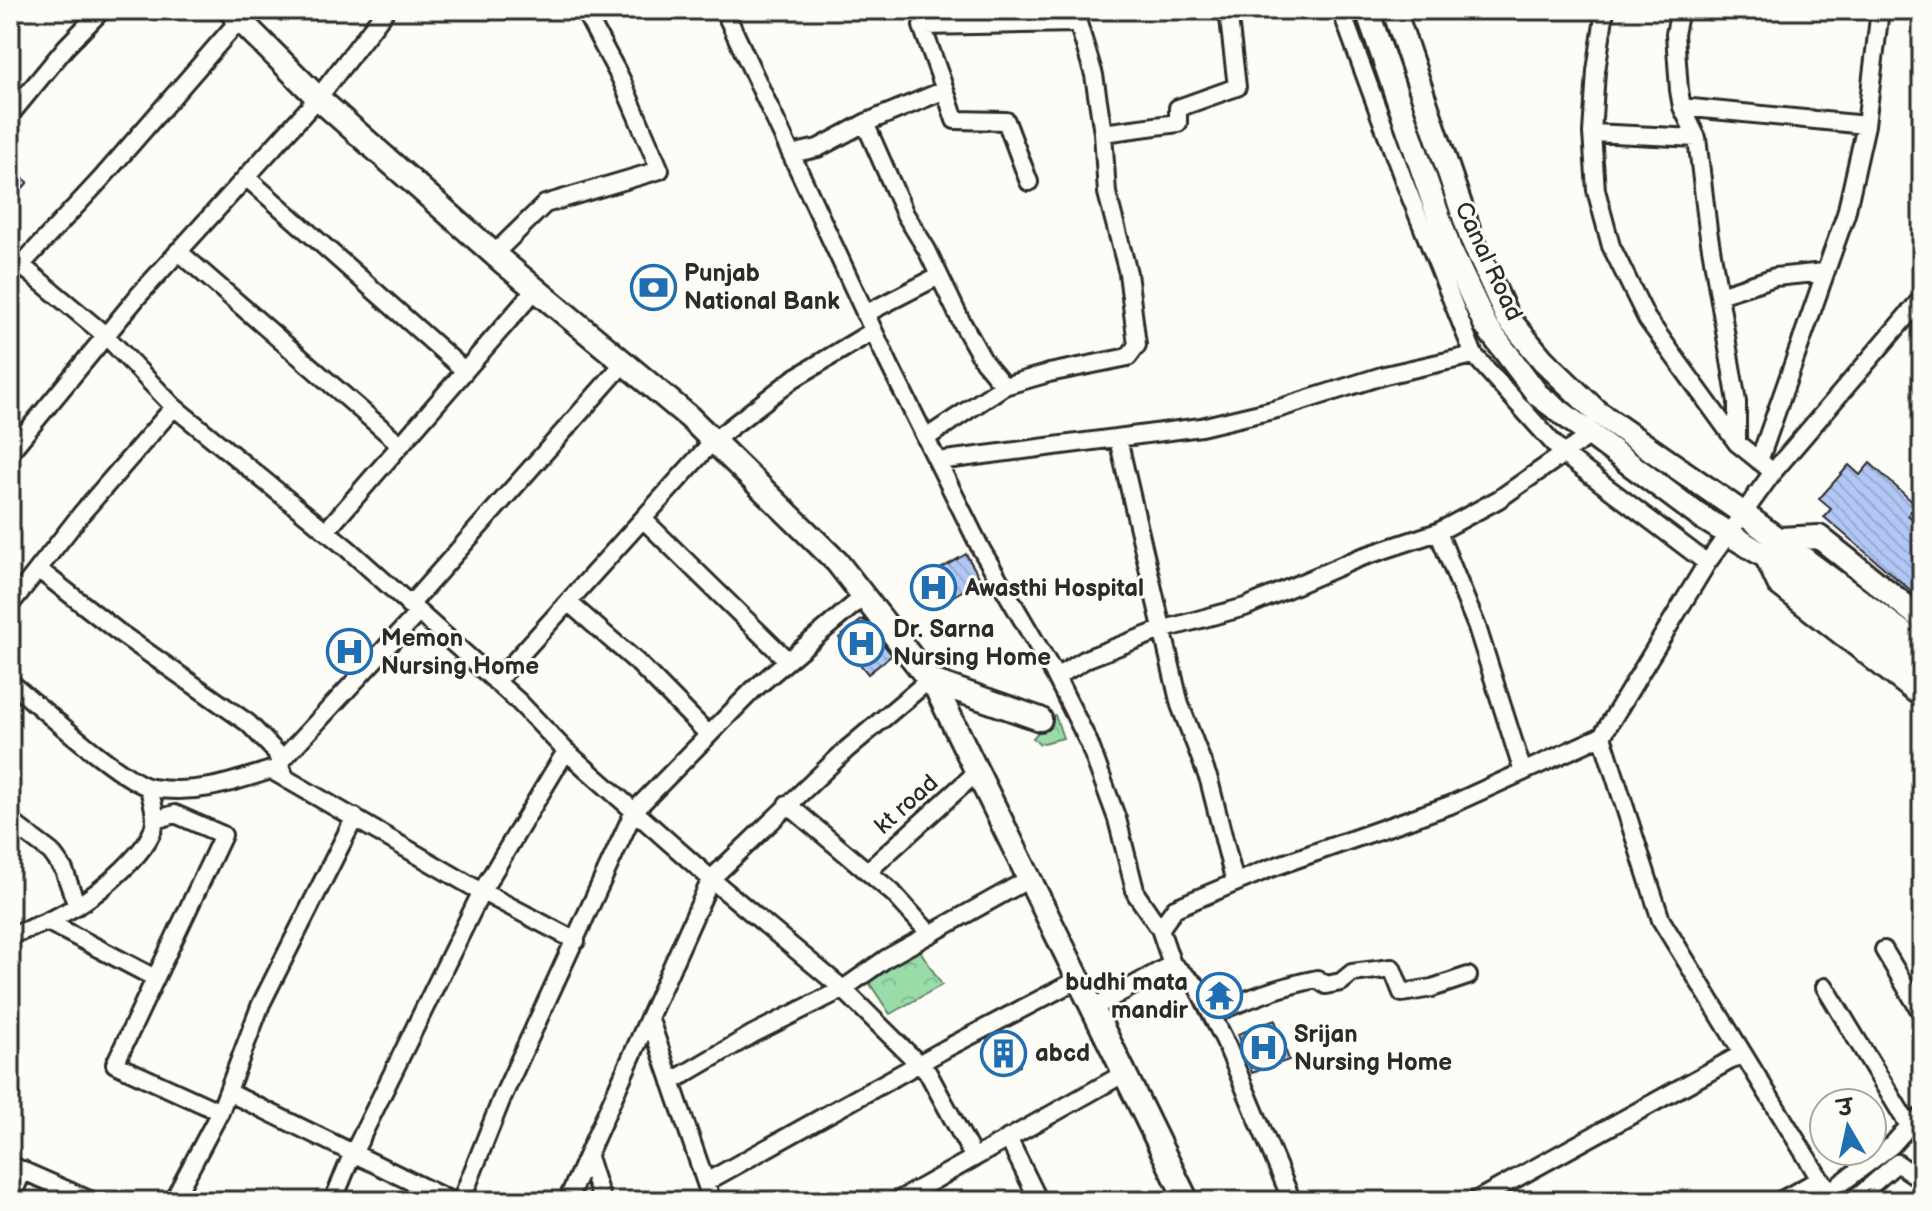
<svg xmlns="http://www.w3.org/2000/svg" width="1932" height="1211" font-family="'Balsamiq Sans','Playpen Sans Deva',sans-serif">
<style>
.park{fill:url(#park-crowns);stroke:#62846a;stroke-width:2}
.building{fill:url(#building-back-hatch);stroke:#2b2b2b;stroke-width:2}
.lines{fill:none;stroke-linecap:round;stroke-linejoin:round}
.street-casing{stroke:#2b2b2b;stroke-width:22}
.secondary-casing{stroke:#2b2b2b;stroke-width:28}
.street{stroke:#fdfcf7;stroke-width:16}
.secondary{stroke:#fdfcf7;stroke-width:22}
.labels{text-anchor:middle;stroke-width:6;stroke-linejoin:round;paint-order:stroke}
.street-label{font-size:24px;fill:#2b2b2b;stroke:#fdfcf7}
.poi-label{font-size:24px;font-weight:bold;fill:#2b2b2b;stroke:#fdfcf7;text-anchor:start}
</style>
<defs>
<pattern id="park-crowns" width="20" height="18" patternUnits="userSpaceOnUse" patternTransform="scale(2)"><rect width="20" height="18" fill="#99dca8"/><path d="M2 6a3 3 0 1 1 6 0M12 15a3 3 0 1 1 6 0" fill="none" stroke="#84bd91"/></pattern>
<pattern id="building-back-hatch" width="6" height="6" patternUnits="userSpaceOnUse" patternTransform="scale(2)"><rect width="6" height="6" fill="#b1c7f5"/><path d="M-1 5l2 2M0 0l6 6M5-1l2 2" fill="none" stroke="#98abd2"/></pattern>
</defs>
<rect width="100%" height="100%" fill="#fdfcf7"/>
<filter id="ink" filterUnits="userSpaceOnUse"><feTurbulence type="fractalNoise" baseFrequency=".0125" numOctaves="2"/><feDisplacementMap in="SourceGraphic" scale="16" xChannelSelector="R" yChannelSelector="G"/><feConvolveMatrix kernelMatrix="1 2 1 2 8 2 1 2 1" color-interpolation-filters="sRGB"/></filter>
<g filter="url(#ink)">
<path class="park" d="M1055,715l8,23 -23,6 -7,-6 6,-7 1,-12z
M919,949l23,36 -52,29 -24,-36z"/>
<path class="building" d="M10,167l18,15 -18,21z
M1870,463l46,42 -8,10 14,11v74l-98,-83 7,-8 -12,-10 30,-34 11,10z
M966,554l15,26 -50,29 -15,-26z
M863,619l29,36 -24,19 -29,-36z
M351,643l13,12 -12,14 -14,-12z
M1275,1020l14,40 -37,13 -14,-39z
M1012,1040l8,26 -19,8 -10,-15 1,-13z"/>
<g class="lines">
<defs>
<path id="street" d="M724,10l164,352 93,187 75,128 33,66 28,76 19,75 24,35
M1341,10l63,171 70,174 89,99 144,109
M1605,10l-9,61 -4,62 4,57 15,56 36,73 90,124 36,29
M1680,10l-5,24 4,56 3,17 15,31 11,92 29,172v41
M922,26l3,-16
M945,90l-23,-64 156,-3
M1682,107l184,18
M10,115l56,-68 36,-37
M865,123l40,91 22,36 34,71 23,41 20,24
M1103,133l75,-10v-15l59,-21 -9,-77
M1592,133l105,5
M791,154l27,-6 47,-25 80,-33 10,30 51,1 23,61
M246,177l219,194
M178,251l223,194
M494,254l51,-50 115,-34 -39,-91 -37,-69
M10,256l95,79 69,72 174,142 171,153 47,49 145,128 132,110 85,84 46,85
M10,277l91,-98 147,-169
M1719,295l56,-18 49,-5
M865,314l74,-38
M926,438l78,-52 45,-13 79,-16 9,-12 -9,-72 -21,-80 -4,-60 -9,-58 -20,-65
M1118,439l62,266 29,75 26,103
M10,452l129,-157 179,-197 68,-88
M938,461l263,-34 76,-18 108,-34 89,-20
M1759,461l87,-247 20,-89 14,-115
M643,519l144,141
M326,531l210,-242
M1438,532l39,95 46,145
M38,569l79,62 131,92 28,29 9,26
M568,602l70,61 71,72
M10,605l72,-92 92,-106
M409,606l215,-243
M1056,677l32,-19 73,-28 84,-23 114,-49 79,-26 61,-33 90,-63
M10,682c26,21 115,102 142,106 45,7 77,-5 119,-18l202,117 103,54
M496,682l217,-241 80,-62 80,-48
M1602,736l59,184 159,259 21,22
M280,762l138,-149
M787,804l106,89 37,41
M155,820l20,-6 48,21 -108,229 105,48
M10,821l41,31 13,18 13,36
M868,871l109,-99
M48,922l107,56
M11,935c22,-7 42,-15 62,-27 25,-14 82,-60 82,-89 0,-10 -4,-21 -6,-31
M1884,950l38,64
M1172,964l25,22 27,53 68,162
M1825,987l84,139
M1093,1008l79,-44 -12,-35 15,-21 93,-39 182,-64 152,-69 105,-173 43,-59 23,-32 149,-174
M1212,1014c34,-14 68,-28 105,-35l9,6 15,-3 11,-9 40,-5 10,25 30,-5 36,-12
M650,1020l62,181
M671,1082l82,-48 90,-45 44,-31 142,-79
M228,1092l223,109
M1008,1138l31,63
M588,1157l14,44
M10,1165l82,36
M706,1182l241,-134 132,-69
M1831,1191l61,-46 17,-19 13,-10
M10,1201l13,-31
M173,1201l47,-89 41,-108 94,-187
M333,1201l16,-39 133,-271 84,-140
M461,1201l41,-103 132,-287 119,-121 111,-94
M567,1201l144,-322 135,-129 83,-70
M897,1201l228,-128
M1475,1201l267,-147
M1780,1201l40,-22
M1853,1201l44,-38 25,17"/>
<path id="secondary" d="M230,10l88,88 185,164 186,155 148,145 100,128 250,511
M1367,10l83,240 36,76 52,69 160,120 119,73 105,81
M1394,10l77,227 36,80 36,43 54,52 147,102 178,133
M1779,539l40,-2 103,82
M1767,558l12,26 143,112
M929,680l111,39"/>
</defs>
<use href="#street" class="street-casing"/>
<use href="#secondary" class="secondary-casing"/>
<use href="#street" class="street"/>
<use href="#secondary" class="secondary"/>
</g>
</g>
<defs>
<symbol id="bank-ring" viewBox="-11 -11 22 22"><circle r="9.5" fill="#fdfcf7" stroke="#1f6fb2" stroke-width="1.5"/><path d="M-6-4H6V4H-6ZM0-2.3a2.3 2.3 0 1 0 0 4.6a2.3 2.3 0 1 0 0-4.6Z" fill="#1f6fb2"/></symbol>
<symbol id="hospital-ring" viewBox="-11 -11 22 22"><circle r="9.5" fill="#fdfcf7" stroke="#1f6fb2" stroke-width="1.5"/><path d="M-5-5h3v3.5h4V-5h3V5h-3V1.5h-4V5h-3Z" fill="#1f6fb2"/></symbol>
<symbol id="temple-ring" viewBox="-11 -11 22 22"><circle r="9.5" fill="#fdfcf7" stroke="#1f6fb2" stroke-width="1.5"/><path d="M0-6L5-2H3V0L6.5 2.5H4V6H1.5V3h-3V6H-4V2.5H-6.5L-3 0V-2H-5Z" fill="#1f6fb2"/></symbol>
<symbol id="building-ring" viewBox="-11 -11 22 22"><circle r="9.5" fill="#fdfcf7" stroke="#1f6fb2" stroke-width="1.5"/><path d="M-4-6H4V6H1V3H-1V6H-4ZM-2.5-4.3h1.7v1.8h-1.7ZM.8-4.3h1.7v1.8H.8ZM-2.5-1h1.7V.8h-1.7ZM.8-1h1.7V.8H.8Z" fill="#1f6fb2"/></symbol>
</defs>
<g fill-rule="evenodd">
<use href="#bank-ring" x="628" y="262" width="51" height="51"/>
<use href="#hospital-ring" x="908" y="562" width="51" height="51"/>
<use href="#hospital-ring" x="836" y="618" width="51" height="51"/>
<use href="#hospital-ring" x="324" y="626" width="51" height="51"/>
<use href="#temple-ring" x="1194" y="970" width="51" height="51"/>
<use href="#hospital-ring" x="1238" y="1022" width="51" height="51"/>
<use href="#building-ring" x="978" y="1028" width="51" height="51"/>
</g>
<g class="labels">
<g class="street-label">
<text transform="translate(1489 261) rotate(65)" y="8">Canal Road</text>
<text transform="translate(906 804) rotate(-42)" y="8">kt road</text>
</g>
<g class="poi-label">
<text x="684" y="281">Punjab<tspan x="684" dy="28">National Bank</tspan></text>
<text x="965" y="596">Awasthi Hospital</text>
<text x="893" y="637">Dr. Sarna<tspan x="893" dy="28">Nursing Home</tspan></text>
<text x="381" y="646">Memon<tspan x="381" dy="28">Nursing Home</tspan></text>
<text x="1188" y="990" text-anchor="end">budhi mata<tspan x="1188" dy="28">mandir</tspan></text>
<text x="1294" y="1042">Srijan<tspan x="1294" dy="28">Nursing Home</tspan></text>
<text x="1035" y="1061">abcd</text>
</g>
</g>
<rect width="1932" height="1211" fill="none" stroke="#fdfcf7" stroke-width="40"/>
<rect x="20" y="20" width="1892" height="1171" fill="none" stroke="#2b2b2b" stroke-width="3" filter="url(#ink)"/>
<g transform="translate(1848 1127) rotate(351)"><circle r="38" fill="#fdfcf7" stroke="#a9a8a5" stroke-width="2"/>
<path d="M0-6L14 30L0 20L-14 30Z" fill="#1f6fb2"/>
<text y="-12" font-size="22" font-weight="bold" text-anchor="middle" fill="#2b2b2b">उ</text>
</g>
</svg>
